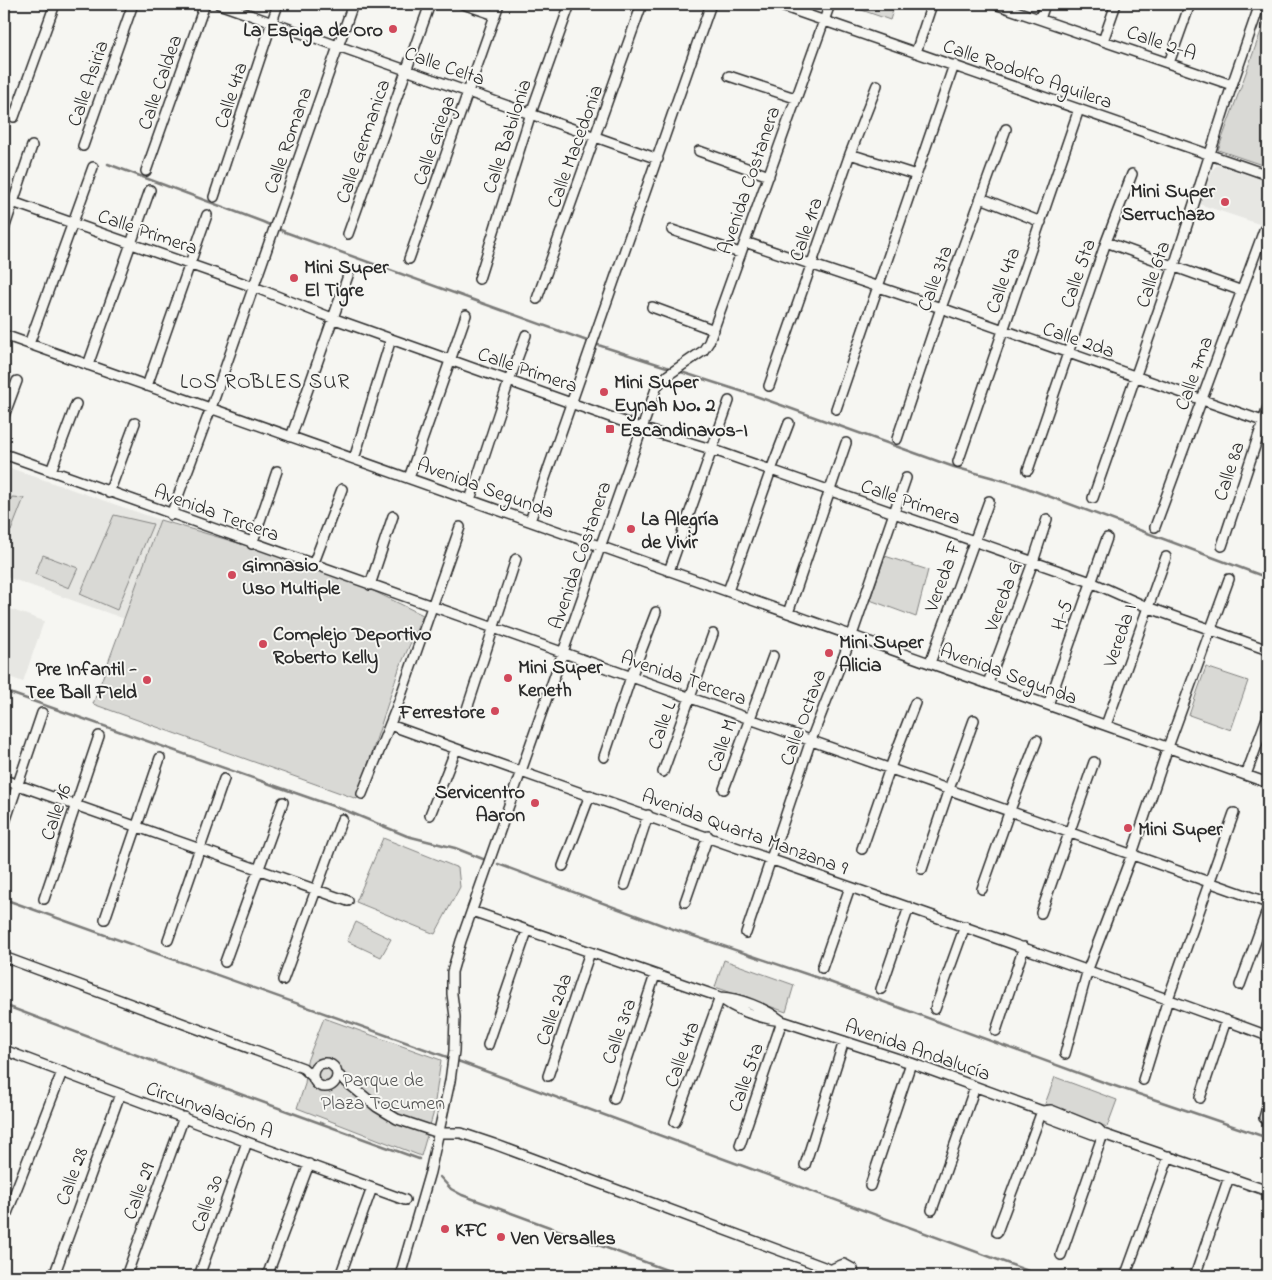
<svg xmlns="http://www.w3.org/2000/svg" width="1272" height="1280" font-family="'Indie Flower',sans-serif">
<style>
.built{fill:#e7e7e3}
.green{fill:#d9d9d5;stroke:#828280}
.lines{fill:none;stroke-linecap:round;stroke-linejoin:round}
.stream{stroke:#7a7a78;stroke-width:2.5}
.minor-casing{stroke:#2b2b2b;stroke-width:12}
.minor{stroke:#f6f6f2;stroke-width:9}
.poi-dot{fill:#d1495b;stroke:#f6f6f2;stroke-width:2}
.labels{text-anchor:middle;stroke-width:4;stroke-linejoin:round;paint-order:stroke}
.poi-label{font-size:20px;font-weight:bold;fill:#2b2b2b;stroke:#f6f6f2;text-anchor:start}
.street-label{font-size:20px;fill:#2b2b2b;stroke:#f6f6f2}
.park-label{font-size:20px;fill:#565656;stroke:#f6f6f2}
.neighbourhood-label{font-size:21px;letter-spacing:1px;fill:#2b2b2b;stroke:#f6f6f2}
</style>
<rect width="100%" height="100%" fill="#f6f6f2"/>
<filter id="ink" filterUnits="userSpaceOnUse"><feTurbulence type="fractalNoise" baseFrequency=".02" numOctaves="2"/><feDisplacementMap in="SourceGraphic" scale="10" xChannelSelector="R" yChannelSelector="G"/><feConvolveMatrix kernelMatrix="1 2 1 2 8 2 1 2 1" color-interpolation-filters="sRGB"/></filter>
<g filter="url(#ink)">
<path class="built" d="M1217,165l51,16v46l-69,-23 14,-35z
M4,466l156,54 -35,99 -121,-43z
M4,607l40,14 -21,61 -19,-7v-28l2,-7 -2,-1z"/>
<path class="green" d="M853,4h42l-5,16 -34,-12z
M1264,23l4,1v143l-50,-17z
M12,497l12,1 -13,33 -7,-4v-12z
M114,515l39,9 -36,86 -37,-16z
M160,520l170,50 93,45 -24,54 -42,130 -264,-95z
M43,555l35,13 -9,20 -34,-14z
M885,556l43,14 -12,47 -46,-17z
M1206,667l42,14 -17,49 -42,-15z
M383,838l75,30 2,19 -25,47 -79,-32z
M356,922l35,17 -10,18 -34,-16z
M724,960l70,25 -8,27 -71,-25z
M324,1018l117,42 -8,55 -12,41 -124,-48 8,-24 2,-23z
M1055,1077l62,23 -10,27 -62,-23z"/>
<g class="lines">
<path class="stream" d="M108,164l155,58 22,10 305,110
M595,344l78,25
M678,371l75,24 201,72 62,17 252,94
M4,691l343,120 60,25 48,12 28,11
M498,864l172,64 154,52 279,102 165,56
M4,899l446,159
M4,1005l236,89 179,65
M455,1060l587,216
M440,1177l11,12 11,6 221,81"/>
<defs>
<path id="minor" d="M219,4l439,155
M463,4l32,11
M776,4l492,171
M995,4l237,81
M1040,19l5,-15
M1103,41l13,-37
M916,52l16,-48
M1169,63l21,-59
M729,76l66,22
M14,117l41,-113
M83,146l50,-142
M699,151l70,25
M850,154l66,21
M146,171l59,-167
M214,197l64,-193
M981,198l60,24
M4,199l250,88 78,31 177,63 132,47 70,21 380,133 56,25 121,43
M4,229l28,-83
M672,230l68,23
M348,234l82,-230
M745,242l196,66 327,115
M1106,242l136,49
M409,259l90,-255
M479,279l52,-166 39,-109
M537,299l105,-295
M652,307l62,23
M4,335l1264,448
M29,344l64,-177
M88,365l62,-175
M147,386l60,-171
M769,386l81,-232 27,-69
M836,409l118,-344
M4,416l13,-35
M291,437l59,-167
M897,439l44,-131 65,-179
M4,454l1264,449
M354,459l37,-120
M958,462l121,-353
M1028,470l78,-228 26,-68
M51,471l25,-67
M409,478l57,-163
M109,493l26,-70
M1093,498l81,-232 58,-181 28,-81
M470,500l39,-119 17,-46
M171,515l40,-107 142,-404
M530,521l181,-517
M1155,527l109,-297
M252,544l25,-73
M1222,546l46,-139
M313,565l29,-76
M669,571l60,-170
M370,585l23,-69
M728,591l43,-121 18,-47
M788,613l58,-170
M930,663l59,-162
M988,683l45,-121 14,-43
M1048,705l59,-167
M467,709l49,-150
M390,725c292,106 587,203 878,311
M1106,725l60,-168
M604,757l27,-80 25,-65
M663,772l50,-138
M1246,775l22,-60
M4,780l344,121
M724,789l49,-133
M362,794l36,-90 62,-177
M430,815l26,-66
M4,825l38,-112
M862,849l28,-81 25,-65
M563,866l27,-71
M922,869l27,-80 25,-69
M625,885l23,-70
M982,889l28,-79 27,-70
M44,899l55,-163
M685,902l23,-66
M472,911l248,86c20,1 45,11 62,24
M1041,913l53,-151
M105,919l55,-161
M746,933l65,-193 41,-105 54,-157
M168,940l56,-161
M4,957l299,111 10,9
M225,962l58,-160
M822,968l28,-81
M283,980l59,-161
M1240,985l28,-77
M881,989l28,-82
M720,997c13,13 43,22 62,24l129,42 131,48 9,-1 47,19 5,5
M935,1009l30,-83
M996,1031l28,-84
M488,1045l39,-114
M4,1050l243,92 158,58
M1065,1054l23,-85 44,-115 36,-107 61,-168
M313 1075a12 12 0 1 1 24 0a12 12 0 1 1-24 0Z
M337,1074l40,33 20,12 42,14h22l33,11 338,126
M548,1076l42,-124
M1143,1080l25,-81 66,-186
M1200,1098l26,-78
M614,1099l41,-124
M1042,1111l5,6 48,18 8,-1 165,57
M1264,1118l4,-15
M675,1122l45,-125
M740,1145l42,-124
M805,1165l39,-124
M870,1186l41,-123
M932,1210l43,-123
M4,1221l58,-149
M997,1232l45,-121
M1061,1255l42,-121
M56,1270l64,-176
M1126,1274l43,-118
M126,1276l58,-159
M199,1276l48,-134
M267,1276l42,-112
M340,1276l32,-88
M400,1276l30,-104 20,-91 4,-30 1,-34 -3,-23v-22l9,-31 196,-555 11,-11 35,-24 6,-9 121,-338
M831,1276l3,-8 10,-4 9,5 1,7
M1195,1276l34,-99"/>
</defs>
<use href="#minor" class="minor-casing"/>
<use href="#minor" class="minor"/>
</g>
</g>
<g class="poi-dot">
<circle cx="393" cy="29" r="5"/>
<circle cx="1225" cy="202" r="5"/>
<circle cx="294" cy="278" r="5"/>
<circle cx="604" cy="392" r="5"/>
<rect x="605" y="424" width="10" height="10" rx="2.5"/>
<circle cx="631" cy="529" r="5"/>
<circle cx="232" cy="575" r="5"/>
<circle cx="263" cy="644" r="5"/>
<circle cx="829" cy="653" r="5"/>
<circle cx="508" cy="678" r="5"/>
<circle cx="147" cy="680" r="5"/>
<circle cx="495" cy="711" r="5"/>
<circle cx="535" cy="803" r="5"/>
<circle cx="1128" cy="828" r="5"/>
<circle cx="445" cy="1229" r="5"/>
<circle cx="501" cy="1237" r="5"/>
</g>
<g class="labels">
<g class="poi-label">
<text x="383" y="36" text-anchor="end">La Espiga de Oro</text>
<text x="1215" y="197" text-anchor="end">Mini Super<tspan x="1215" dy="23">Serruchazo</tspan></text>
<text x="304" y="273">Mini Super<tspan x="304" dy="23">El Tigre</tspan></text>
<text x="614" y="388">Mini Super<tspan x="614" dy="23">Eynah No. 2</tspan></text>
<text x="620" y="436">Escandinavos-I</text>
<text x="641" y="525">La Alegría<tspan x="641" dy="23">de Vivir</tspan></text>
<text x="242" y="571">Gimnasio<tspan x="242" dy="23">Uso Multiple</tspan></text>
<text x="273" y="640">Complejo Deportivo<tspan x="273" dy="23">Roberto Kelly</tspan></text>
<text x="839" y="648">Mini Super<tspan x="839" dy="23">Alicia</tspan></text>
<text x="518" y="673">Mini Super<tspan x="518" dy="23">Keneth</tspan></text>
<text x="137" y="675" text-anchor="end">Pre Infantil -<tspan x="137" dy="23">Tee Ball FIeld</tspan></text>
<text x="485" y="718" text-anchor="end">Ferrestore</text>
<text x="525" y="798" text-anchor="end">Servicentro<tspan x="525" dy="23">Aaron</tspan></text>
<text x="1138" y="835">Mini Super</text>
<text x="455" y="1236">KFC</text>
<text x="511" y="1244">Ven Versalles</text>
</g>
<g class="street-label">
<text transform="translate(1162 42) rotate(19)" y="7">Calle 2-A</text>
<text transform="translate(445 65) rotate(19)" y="7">Calle Celta</text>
<text transform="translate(1028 73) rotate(19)" y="7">Calle Rodolfo Aguilera</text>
<text transform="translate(159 82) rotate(-71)" y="7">Calle Caldea</text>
<text transform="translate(87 83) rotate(-71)" y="7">Calle Asiria</text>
<text transform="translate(230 95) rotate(-72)" y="7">Calle 4ta</text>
<text transform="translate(506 136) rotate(-72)" y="7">Calle Babilonia</text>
<text transform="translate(287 140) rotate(-71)" y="7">Calle Romana</text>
<text transform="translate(433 140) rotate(-71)" y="7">Calle Griega</text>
<text transform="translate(362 141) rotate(-71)" y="7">Calle Germanica</text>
<text transform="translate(574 146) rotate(-70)" y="7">Calle Macedonia</text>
<text transform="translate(748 180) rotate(-71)" y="7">Avenida Costanera</text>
<text transform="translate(805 229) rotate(-71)" y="7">Calle 1ra</text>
<text transform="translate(148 231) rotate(19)" y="7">Calle Primera</text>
<text transform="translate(1077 273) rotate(-71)" y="7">Calle 5ta</text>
<text transform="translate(1152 274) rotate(-71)" y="7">Calle 6ta</text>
<text transform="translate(934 278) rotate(-70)" y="7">Calle 3ta</text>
<text transform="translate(1002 280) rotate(-71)" y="7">Calle 4ta</text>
<text transform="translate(1079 339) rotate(19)" y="7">Calle 2da</text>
<text transform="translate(528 369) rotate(19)" y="7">Calle Primera</text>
<text transform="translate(1193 373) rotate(-70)" y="7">Calle 7ma</text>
<text transform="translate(1228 471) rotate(-72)" y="7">Calle 8a</text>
<text transform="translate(486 487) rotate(20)" y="7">Avenida Segunda</text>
<text transform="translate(911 501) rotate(19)" y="7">Calle Primera</text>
<text transform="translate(217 512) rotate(20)" y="7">Avenida Tercera</text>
<text transform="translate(579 555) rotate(-71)" y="7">Avenida Costanera</text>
<text transform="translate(942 576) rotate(-70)" y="7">Vereda F</text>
<text transform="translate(1002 596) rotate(-70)" y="7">Vereda G</text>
<text transform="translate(1061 615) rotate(-71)" y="7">H-5</text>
<text transform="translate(1119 635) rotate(-71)" y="7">Vereda I</text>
<text transform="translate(1009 673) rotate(20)" y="7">Avenida Segunda</text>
<text transform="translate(684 677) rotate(19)" y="7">Avenida Tercera</text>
<text transform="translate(802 717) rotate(-70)" y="7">Calle Octava</text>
<text transform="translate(661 725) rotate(-71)" y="7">Calle L</text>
<text transform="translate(721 745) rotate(-71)" y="7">Calle M</text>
<text transform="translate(55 812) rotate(-71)" y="7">Calle 16</text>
<text transform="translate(745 831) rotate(20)" y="7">Avenida Quarta Manzana 9</text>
<text transform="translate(553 1009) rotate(-71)" y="7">Calle 2da</text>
<text transform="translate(618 1031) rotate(-71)" y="7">Calle 3ra</text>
<text transform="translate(918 1049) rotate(19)" y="7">Avenida Andalucía</text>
<text transform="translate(681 1054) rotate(-70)" y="7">Calle 4ta</text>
<text transform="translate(745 1077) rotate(-71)" y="7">Calle 5ta</text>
<text transform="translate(210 1109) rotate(20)" y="7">Circunvalación A</text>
<text transform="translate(71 1176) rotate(-70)" y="7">Calle 28</text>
<text transform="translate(138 1191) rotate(-70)" y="7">Calle 29</text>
<text transform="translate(206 1203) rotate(-70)" y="7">Calle 30</text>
</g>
<g class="park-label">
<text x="383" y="1086">Parque de<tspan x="383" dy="23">Plaza Tocumen</tspan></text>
</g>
<g class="neighbourhood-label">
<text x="265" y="388">LOS ROBLES SUR</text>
</g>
</g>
<rect width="1272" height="1280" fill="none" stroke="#f6f6f2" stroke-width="20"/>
<rect x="10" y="10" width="1252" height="1260" fill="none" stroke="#2b2b2b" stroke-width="2" filter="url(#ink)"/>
</svg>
